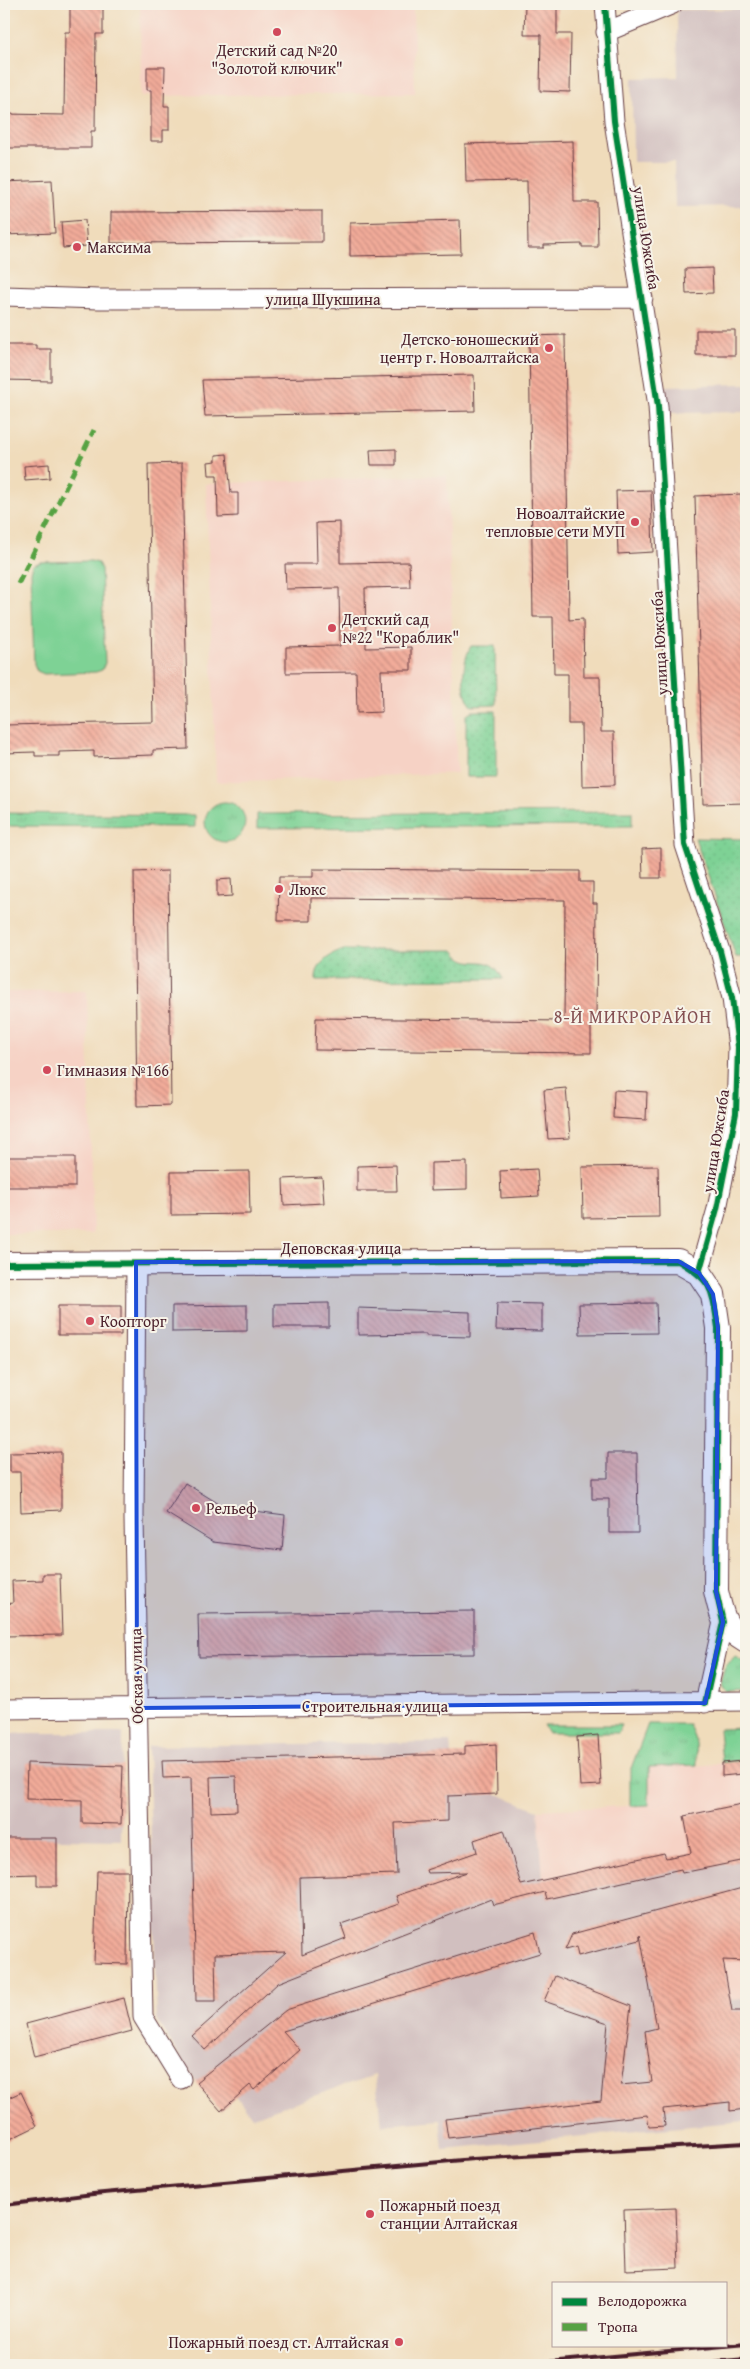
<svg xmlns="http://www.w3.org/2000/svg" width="750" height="2369" font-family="'Gentium Book Plus',serif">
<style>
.built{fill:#f6d2c5}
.industrial{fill:#d1bfbf}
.grass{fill:url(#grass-tufts);stroke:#647860}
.park{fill:url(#park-dots);stroke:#647860}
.garden{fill:#7ed295;stroke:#647860}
.building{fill:url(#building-back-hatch);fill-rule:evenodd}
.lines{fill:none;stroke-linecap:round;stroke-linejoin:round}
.minor-casing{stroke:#633b41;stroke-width:21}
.tertiary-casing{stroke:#633b41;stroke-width:26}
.minor{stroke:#fff;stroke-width:19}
.tertiary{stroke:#fff;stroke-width:24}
.rail{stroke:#4a1f2b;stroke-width:4}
.quiet{stroke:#56a243;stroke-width:5;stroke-dasharray:10 5;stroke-linecap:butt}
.cycleway-casing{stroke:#f7f3e8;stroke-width:9}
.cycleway{stroke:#00873e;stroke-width:6}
.marked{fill:#1d4ed8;fill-opacity:0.2;stroke:#1d4ed8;stroke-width:4;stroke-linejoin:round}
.poi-dot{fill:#d1495b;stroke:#f7f3e8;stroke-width:2}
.labels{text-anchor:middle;stroke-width:4;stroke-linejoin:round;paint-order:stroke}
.poi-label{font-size:16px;fill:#4a1f2b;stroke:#f7f3e8;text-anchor:start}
.street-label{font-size:16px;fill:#4a1f2b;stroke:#f7f3e8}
.neighbourhood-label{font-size:18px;letter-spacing:1px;fill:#855052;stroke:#f7f3e8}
</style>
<defs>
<pattern id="grass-tufts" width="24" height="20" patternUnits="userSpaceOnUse" patternTransform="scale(1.25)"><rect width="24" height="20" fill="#7ed295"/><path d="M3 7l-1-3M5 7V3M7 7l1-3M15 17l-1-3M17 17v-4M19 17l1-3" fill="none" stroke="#6eb481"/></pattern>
<pattern id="park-dots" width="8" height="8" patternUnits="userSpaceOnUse" patternTransform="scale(1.25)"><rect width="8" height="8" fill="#7ed295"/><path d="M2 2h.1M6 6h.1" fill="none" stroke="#6eb481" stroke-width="1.8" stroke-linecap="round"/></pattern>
<pattern id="building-back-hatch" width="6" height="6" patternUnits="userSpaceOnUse" patternTransform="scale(1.25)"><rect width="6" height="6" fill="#f2ac9a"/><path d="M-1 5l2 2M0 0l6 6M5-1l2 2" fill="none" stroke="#c68b7e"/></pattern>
</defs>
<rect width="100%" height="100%" fill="#f7f3e8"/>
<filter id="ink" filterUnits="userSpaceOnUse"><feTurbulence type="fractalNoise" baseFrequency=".02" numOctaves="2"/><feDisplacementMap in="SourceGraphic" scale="10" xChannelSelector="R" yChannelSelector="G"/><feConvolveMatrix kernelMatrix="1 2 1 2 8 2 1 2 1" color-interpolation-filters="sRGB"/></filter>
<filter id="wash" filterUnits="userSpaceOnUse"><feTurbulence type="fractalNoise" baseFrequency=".0096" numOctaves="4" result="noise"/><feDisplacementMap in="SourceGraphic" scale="20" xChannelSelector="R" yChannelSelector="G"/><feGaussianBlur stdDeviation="1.12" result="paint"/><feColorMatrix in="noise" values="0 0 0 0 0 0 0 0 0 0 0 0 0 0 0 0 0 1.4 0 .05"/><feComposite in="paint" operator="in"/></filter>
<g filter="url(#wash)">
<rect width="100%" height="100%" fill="#f0dcbb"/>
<path class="built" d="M140,4h273l2,89 -274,3z
M447,475l10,298 -241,9 -10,-298z
M87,991l6,243h-89v-242z
M746,1760v82l-80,17 -2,-6 -121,27 -5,-70 111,-5v-38l59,-2z
M746,1899v100l-16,1 -12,-64 -2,-31z"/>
<path class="industrial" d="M746,9v197l-71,1 -1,-45h-41l-1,-84 46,-1 -1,-67z
M746,384v28l-79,1 -1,-27z
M4,1733h119l-2,107 -117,-2z
M450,1742l4,53 43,-1 41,16 5,70 121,-27 2,5 80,-16v57l-29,6 1,31 12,64 16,-1v122l-303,28 -3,-29 -58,5 -7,-50 -123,42 -15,-20 -16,14 -25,-29 -39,-61 -9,-275z"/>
<path class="grass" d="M205 822a20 20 0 1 1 40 0a20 20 0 1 1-40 0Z
M632,812v14l-375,2v-14z
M4,813l191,2v12l-191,-1z
M735,1656l11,6v29l-20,1 -6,-8 5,-17z
M648,1724h41l7,19 1,22 -48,2v38l-19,1v-35z
M543,1725h79l-4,8h-70z
M746,1728v32l-24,3 -3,-34z"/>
<path class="park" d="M471,646h24l1,59 -24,1c-12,-14 -10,-45 -1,-60z
M472,711h24v66h-30v-61z
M695,838l51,1v118h-10z
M344,950h110c16,24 34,-2 49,29l-187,1c0,-17 13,-25 28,-30z"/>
<path class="garden" d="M91,561l7,2 3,6 4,94 -3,7 -6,2 -52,2 -7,-3 -3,-7 -3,-92 2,-7 8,-3z"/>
<g id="blocks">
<path class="building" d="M70,4h33v30h-7l-1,97h-4v17h-87v-34l60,1 1,-83h5z
M525,4h32v30h14l-1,58 -30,-1 1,-56h-17z
M147,67h18l-1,39h5v24h-6v11h-12v-51h-4z
M573,141l1,61h23l1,45h-16v-3l-38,1v3h-16l-1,-67 -61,1 -1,-38z
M52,180l3,53 -51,2v-53z
M322,211v31l-211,1v-31z
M85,220l2,26 -24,2 -2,-26z
M460,220l1,34 -111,2v-33z
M712,268l1,25 -27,1 -1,-25z
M696,330h39v25h-39z
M565,335l4,285 14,-1 1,58h16l1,55h13l1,53 -33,1 -1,-62h-13v-50h-14l-1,-57h-20l-4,-281z
M6,345h30v4h15v32l-47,-1z
M474,375l1,36 -270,5 -3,-36z
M396,449v16h-25l-1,-15z
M227,454l4,39h7v23l-20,1 -1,-42h-8l-1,-13 8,-1v-6z
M182,463l6,286 -35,1v5l-59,2v-6l-35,1v4h-24v-4l-31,1v-28l149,-3 -5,-258z
M49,464l1,14 -25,2 -1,-14z
M651,490l2,62 -35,2 -2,-63z
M741,494l5,174v135l-43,1 -8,-308z
M340,522v41l69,-1 1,25 -45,1 1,60 45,-1v23h-30l1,42 -25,1 -1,-41 -70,1v-26l54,-1 -1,-58 -53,1 -1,-25h32l-1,-41z
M661,848v30h-18l-1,-29z
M313,869l267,2v11h13v21h4l-1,117h-5v33l-276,-3 1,-32 248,3 1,-121 -254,-2v23h-33l1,-44h34z
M168,871l3,234 -34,1 -3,-234z
M231,879l1,17 -15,1v-17z
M566,1088l4,50 -22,1 -4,-49z
M614,1090l33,2 -1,28 -33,-2z
M4,1157h71v30h-71z
M467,1162v27l-36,1v-27z
M396,1165l1,26h-40v-25z
M658,1166l1,51 -76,1 -1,-51z
M537,1169l2,27 -38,2 -1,-27z
M249,1171l1,43 -79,1v-43z
M322,1177l2,26 -40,2 -1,-26z
M329,1303v24h-55v-23z
M497,1303l45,1v27l-46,-1z
M656,1303l1,30 -77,1 -1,-30z
M247,1305v26l-75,1v-26z
M58,1306h63v29h-63z
M358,1308l112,4v25l-44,-1v-2l-68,1z
M61,1452v58l-40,2 -1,-40h-10v-19z
M608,1453h29l1,80h-29v-34h-17v-21h16z
M185,1483l39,24 61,8 -3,35 -69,-8 -47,-29z
M43,1574h17l2,61 -58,1v-32l9,-1 -1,-22 31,-1z
M474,1611v43l-275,3 -1,-43z
M598,1735l3,50 -21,1 -3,-49z
M496,1744l1,50 -49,2v25l-53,2 2,51 -97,3 2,78 44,-17 -5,-14 58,-20 -3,-8 71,-24 -40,1 -1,-3 51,-18 -3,-12 30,-10 17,55 143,-32 2,5 25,-5 -7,-37 62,-13v57l-64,13 -1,-4 -134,30 -2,-7 -52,13 -2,-6 -213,84 -73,67 -13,-14 94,-84 -71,2 1,47h-20l-5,-224 -28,1 -1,-17 303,-7v-8zM236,1776l1,35 -26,1 -1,-35z
M741,1761l1,13 -20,2v-13z
M27,1763l96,3 -2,58 -39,-1v-23l-56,-1z
M4,1838h53v48h-20v-12l-33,1z
M97,1871h31l-1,93 -33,-1z
M746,1887v74l-23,-1 9,51h14v98l-16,2v-9l-67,7 2,17 -16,1 -2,-12 -199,23 -3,-19 156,-18 7,-78 -64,-22 11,-25 76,30 -10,79 31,-3 -7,-51 12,-3 -17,-93v5l-62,16 -2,-9 -11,3 7,-16z
M535,1932l5,21 -257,78 17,19 -46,40 -4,-5 -29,26 -25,-29 90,-72z
M124,1998l8,33 -98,26 -8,-33z
M21,2092l16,34 -33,16v-42z
M676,2208l2,60 -52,2 -2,-60z"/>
</g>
</g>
<g filter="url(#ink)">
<use href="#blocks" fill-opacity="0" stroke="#633b41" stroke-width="1"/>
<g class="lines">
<defs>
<path id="minor" d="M605,4l9,117 44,285 27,439 35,106 12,47 6,49 -2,66 -19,96 -18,64
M606,32l67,-28
M4,296l95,3 544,-1
M136,1262l-2,256 9,499 38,62
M705,1703l18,-81
M4,1709l742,-8"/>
<path id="tertiary" d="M4,1264l674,-3 21,12 14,21 5,34 -2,263c6,25 7,37 30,50"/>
</defs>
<use href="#minor" class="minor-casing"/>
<use href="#tertiary" class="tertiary-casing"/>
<use href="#minor" class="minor"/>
<use href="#tertiary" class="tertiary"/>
<path class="rail" d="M4,2205l89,-11 380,-35 273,-16
M515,2365l231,-21
M680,2365l66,-6"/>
<path class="quiet" d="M18,584l76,-154"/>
<defs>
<path id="cycleway" d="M605,4l9,117 44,285 27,439 35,106 12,47 6,49 -2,66 -19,96 -18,64
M4,1264l674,-3c35,20 34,28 40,67l-2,263 7,31 -18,81"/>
</defs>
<use href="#cycleway" class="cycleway-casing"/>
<use href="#cycleway" class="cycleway"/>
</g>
</g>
<path class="marked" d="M678,1261l21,12 14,21 5,34 -2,263 7,31 -18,81 -568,5 -1,-446z"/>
<g class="poi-dot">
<circle cx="277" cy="32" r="5"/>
<circle cx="77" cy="247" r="5"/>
<circle cx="549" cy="348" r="5"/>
<circle cx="635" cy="522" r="5"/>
<circle cx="332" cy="628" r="5"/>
<circle cx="279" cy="889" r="5"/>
<circle cx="47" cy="1070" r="5"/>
<circle cx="90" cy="1321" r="5"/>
<circle cx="196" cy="1508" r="5"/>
<circle cx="370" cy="2214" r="5"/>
<circle cx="399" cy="2342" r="5"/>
</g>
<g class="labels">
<g class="poi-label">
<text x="277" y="56" text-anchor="middle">Детский сад №20<tspan x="277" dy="18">"Золотой ключик"</tspan></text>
<text x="87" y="253">Максима</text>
<text x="539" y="345" text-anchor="end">Детско-юношеский<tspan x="539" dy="18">центр г. Новоалтайска</tspan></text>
<text x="625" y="519" text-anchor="end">Новоалтайские<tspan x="625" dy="18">тепловые сети МУП</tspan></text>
<text x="342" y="625">Детский сад<tspan x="342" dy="18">№22 "Кораблик"</tspan></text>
<text x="289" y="895">Люкс</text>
<text x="57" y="1076">Гимназия №166</text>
<text x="100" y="1327">Коопторг</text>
<text x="206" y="1514">Рельеф</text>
<text x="380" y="2211">Пожарный поезд<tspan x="380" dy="18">станции Алтайская</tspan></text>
<text x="389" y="2348" text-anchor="end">Пожарный поезд ст. Алтайская</text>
</g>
<g class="street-label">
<text transform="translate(647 238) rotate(81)" y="6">улица Южсиба</text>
<text x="323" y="305">улица Шукшина</text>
<text transform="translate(659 643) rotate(-93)" y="6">улица Южсиба</text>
<text transform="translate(715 1141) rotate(-81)" y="6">улица Южсиба</text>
<text x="341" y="1254">Деповская улица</text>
<text transform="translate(136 1676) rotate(-91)" y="6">Обская улица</text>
<text x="375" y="1712">Строительная улица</text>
</g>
<g class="neighbourhood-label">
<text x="633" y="1023">8-Й МИКРОРАЙОН</text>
</g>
</g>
<rect width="750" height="2369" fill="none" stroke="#f7f3e8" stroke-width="20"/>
<rect x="552" y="2282" width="175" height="65" fill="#f7f3e8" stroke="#b29e9c"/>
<rect x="562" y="2298" width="25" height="8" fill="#00873e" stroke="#b29e9c"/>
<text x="598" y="2306" font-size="15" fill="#4a1f2b">Велодорожка</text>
<rect x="562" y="2323" width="25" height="8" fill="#56a243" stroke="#b29e9c"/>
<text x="598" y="2332" font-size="15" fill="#4a1f2b">Тропа</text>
</svg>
